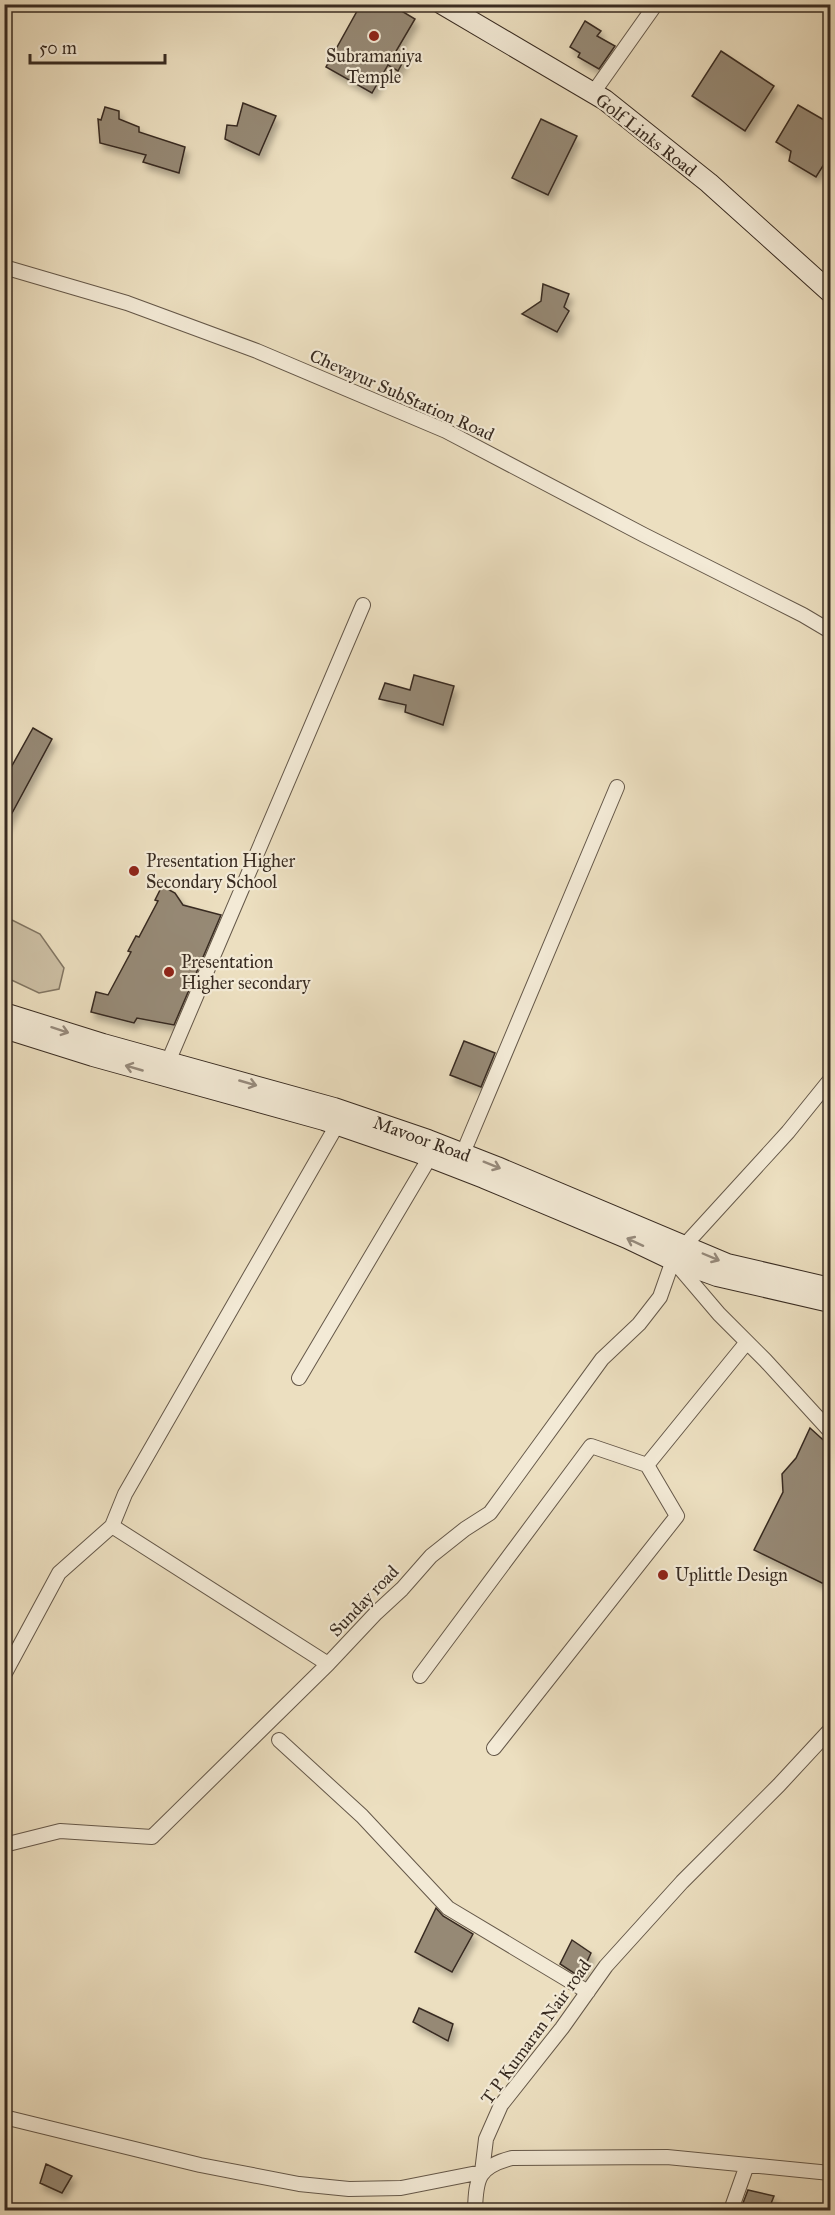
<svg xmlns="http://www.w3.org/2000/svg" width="835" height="2215" font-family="'IM FELL Great Primer',serif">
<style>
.green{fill:#cdc0a5;stroke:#827663;stroke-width:1.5}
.building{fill:#968974;stroke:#382b21;stroke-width:1.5;filter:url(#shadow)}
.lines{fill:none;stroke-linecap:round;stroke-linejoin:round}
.street-casing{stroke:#655849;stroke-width:16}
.secondary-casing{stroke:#382b21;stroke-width:22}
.street{stroke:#f3ead6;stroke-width:14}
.secondary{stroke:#f3ead6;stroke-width:20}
.oneway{stroke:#968a7c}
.poi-dot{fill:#8f2418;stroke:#f3ead6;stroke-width:2}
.labels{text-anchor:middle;stroke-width:4.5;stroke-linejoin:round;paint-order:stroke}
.poi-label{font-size:18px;fill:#382b21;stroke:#f3ead6;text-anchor:start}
.street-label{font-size:18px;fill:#382b21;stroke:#f3ead6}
</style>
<defs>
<filter id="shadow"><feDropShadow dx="3.5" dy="6" stdDeviation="3" flood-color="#0004"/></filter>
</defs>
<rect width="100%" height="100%" fill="#ecdfc0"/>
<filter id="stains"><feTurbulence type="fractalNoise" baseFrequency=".00333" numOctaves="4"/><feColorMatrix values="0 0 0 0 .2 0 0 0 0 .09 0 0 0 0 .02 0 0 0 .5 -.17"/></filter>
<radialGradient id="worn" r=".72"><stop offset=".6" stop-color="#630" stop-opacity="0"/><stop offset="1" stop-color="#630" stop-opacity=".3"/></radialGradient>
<path class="green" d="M4,916l36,18 24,34 -5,21 -20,4 -34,-16z"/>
<path class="building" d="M361,4h29l25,15 -20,34 10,5 -7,13 -10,-6 -16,28 -46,-26z
M585,21l16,10 -4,5 18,10 -16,23 -21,-12 2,-4 -10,-6z
M721,51l53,35 -29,45 -53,-35z
M243,103l33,13 -17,39 -34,-16 2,-14 10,1z
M798,105l33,19v29l-15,24 -27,-16 2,-10 -15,-9z
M105,107l14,4v8l20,8v5l46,15 -6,26 -36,-11 3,-7 -46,-12 -2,-24 3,1z
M541,119l36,17 -29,59 -36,-17z
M543,284l26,10 -5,13 5,4 -12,21 -35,-18 19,-13z
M414,675l40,11 -11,39 -38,-13 1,-7 -27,-6 6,-16 25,7z
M33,728l19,11 -48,89v-48z
M162,886l13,7 8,12 38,10 -47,110 -37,-7 -3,5 -43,-11 5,-20 12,3 23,-43 -3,-1 8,-15 3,1 19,-36 -3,-1z
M464,1041l31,12 -14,34 -31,-12z
M810,1428l21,19v136h-9l-68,-33 29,-58 -1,-18 14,-16z
M436,1908l7,8 30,18 -21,38 -37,-20z
M572,1940l19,13 -11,24 -20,-13z
M419,2008l34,16 -5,17 -35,-19z
M46,2164l26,12 -10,17 -22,-10z
M748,2190l26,6 -6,15h-28z"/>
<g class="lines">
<defs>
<path id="street" d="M593,93l63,-89
M4,267l123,36 130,48 189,80 198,104 159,80 27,16
M168,1062l195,-457
M463,1153l154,-366
M684,1246l104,-114 42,-52
M299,1378l131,-221
M328,1664l-216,-138 13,-32 212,-369
M4,1675l55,-102 53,-47
M420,1676l171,-230 56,19
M279,1740l83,76 86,92 140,84
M494,1748l183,-232 -30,-51 100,-123
M4,1845l56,-14 92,6 176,-173 48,-51 26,-24 29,-33 34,-27 25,-16 112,-154 37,-35 21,-27 13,-37 46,54 46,46 65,71
M4,2117l196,48 99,19 50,5 52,-1 81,-16 4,-33 15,-34 61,-77 44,-62 76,-84 97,-97 51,-55
M475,2210c1,-32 3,-43 37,-52l155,-1 163,16
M731,2210l16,-45"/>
<path id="secondary" d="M442,4l163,96 104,83 121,109
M4,1013l99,31 231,64 94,32 69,27 230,97 103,24
M4,1028l89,28 231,64 93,32 67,26 143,60 46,22 44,16 113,26"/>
</defs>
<use href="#street" class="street-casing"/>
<use href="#secondary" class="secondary-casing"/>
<use href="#street" class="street"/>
<use href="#secondary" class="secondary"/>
</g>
<defs><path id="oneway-shaft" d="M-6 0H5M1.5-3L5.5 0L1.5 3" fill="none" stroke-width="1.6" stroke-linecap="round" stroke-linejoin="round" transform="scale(1.5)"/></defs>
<g class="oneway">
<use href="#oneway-shaft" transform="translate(60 1030) rotate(18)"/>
<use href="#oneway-shaft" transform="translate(134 1068) rotate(-164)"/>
<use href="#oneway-shaft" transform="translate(248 1083) rotate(16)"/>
<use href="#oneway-shaft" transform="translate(492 1165) rotate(22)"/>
<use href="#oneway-shaft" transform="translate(635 1242) rotate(-155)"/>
<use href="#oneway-shaft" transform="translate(711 1257) rotate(23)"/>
</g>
<g class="poi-dot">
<circle cx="374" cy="36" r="6"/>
<circle cx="134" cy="871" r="6"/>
<circle cx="169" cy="972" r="6"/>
<circle cx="663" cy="1575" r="6"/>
</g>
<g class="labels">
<g class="poi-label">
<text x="374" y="62" text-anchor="middle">Subramaniya<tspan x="374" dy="21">Temple</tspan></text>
<text x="146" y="867">Presentation Higher<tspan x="146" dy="21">Secondary School</tspan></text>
<text x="181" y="968">Presentation<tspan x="181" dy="21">Higher secondary</tspan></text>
<text x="675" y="1581">Uplittle Design</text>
</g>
<g class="street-label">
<text transform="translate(646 135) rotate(38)" y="6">Golf Links Road</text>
<text transform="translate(402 395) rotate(24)" y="6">Chevayur SubStation Road</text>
<text transform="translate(422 1139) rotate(20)" y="6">Mavoor Road</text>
<text transform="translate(364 1601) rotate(-46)" y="6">Sunday road</text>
<text transform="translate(536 2032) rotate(-54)" y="6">T P Kumaran Nair road</text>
</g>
</g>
<rect width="835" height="2215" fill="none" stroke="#ecdfc0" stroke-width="24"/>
<rect x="6" y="6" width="823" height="2203" fill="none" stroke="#382b21" stroke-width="3"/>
<rect x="12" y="12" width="811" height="2191" fill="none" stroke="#382b21" stroke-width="1.5"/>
<path d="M30 54v9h135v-9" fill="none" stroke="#382b21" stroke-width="3"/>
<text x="39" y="54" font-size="18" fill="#382b21" stroke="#f3ead6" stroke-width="4.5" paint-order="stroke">50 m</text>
<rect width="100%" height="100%" filter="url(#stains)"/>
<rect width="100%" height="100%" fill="url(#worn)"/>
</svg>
